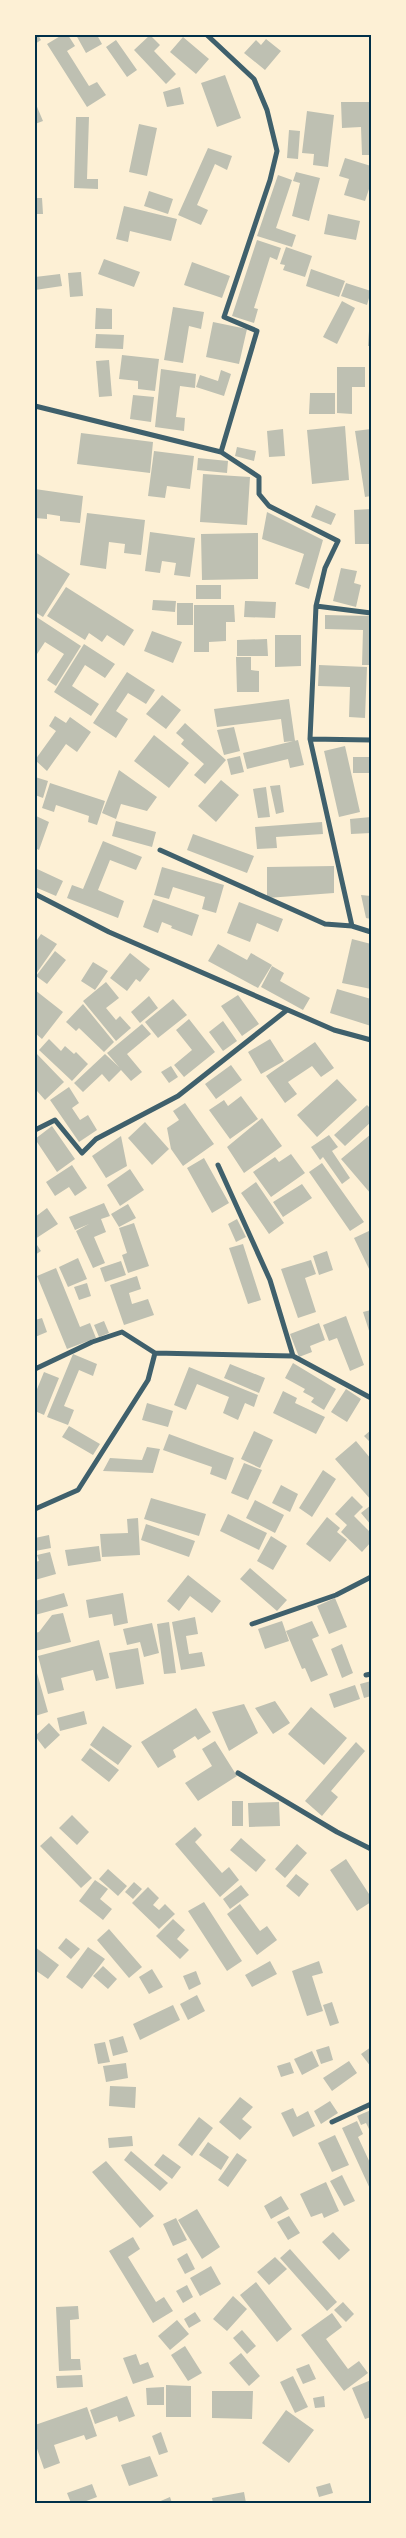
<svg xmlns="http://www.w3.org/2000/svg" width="406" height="2538" font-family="Manrope,sans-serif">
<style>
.building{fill:#bec0b2}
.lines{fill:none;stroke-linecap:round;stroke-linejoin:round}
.minor{stroke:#3f606c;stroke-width:5}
.neatline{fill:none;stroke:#003049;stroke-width:2}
</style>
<rect width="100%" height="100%" fill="#fdf0d5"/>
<path class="building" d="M35,35h3l3,5 -6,4z
M62,35h6l7,11 -8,5 22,35 8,-4 9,13 -19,12 -40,-63z
M76,35h21l5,9 -16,9z
M150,35l10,10 -6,6 22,23 -10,10 -32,-34z
M183,37l26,22 -13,15 -26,-22z
M266,39l15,12 -16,19 -21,-17 12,-13 5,5z
M116,40l21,30 -10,7 -21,-30z
M225,75l16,43 -24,9 -16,-44z
M180,87l4,17 -17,3 -4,-15z
M35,102l8,19 -8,3z
M341,102h30v53h-9l-1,-28 -19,1z
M307,111l27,4 -6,52 -15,-2 1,-11 -12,-1z
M76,117h13l-2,62h11v10l-24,-1z
M139,124l18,4 -10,48 -18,-4z
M289,130l11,1 -2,28 -11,-1z
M208,148l24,8 -5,14 -12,-6 -18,41 11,5 -7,15 -23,-10z
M345,158l26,8v17l-6,18 -21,-6 5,-16 -10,-3z
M296,172l24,6 -11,43 -17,-5 8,-33 -7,-2z
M278,175l14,5 -16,48 20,7 -4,12 -35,-11z
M149,191l24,8 -5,15 -24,-8z
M35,198h7l1,16h-8z
M124,206l53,13 -6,22 -41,-10 -2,11 -12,-3z
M328,214l32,7 -4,19 -32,-6z
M257,240l24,8 -4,12 -7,-3 -16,51 4,1 -4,14 -22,-7z
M286,247l26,9 -7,21 -22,-7 2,-5 -5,-1z
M104,259l36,13 -6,15 -36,-13z
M192,262l38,14 -8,22 -38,-13z
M311,269l34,12 -6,16 -33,-11z
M81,272l2,24 -13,1 -2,-24z
M60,274l2,12 -27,4v-13z
M346,283l25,8 -4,14 -26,-9z
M342,301l13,7 -18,36 -14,-7z
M173,307l31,5 -3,17 -12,-3 -6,37 -19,-3z
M96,308l16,1v20h-17z
M370,316h1v30h-3z
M213,322l34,7 -8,35 -33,-7z
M96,334l28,1 -1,14 -28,-1z
M122,355l37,4 -4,32 -17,-2v-8l-19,-2z
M109,360l3,36 -13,1 -3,-36z
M337,367h28v20h-13v27l-15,-1z
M161,369l35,5 -1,14 -15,-2 -4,31 9,1 -1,13 -29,-4z
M221,370l10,4 -7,22 -28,-9 4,-12 18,6z
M310,393h25v21h-26z
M133,395l21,2 -3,25 -21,-3z
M345,426l4,54 -37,4 -5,-54z
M283,429l2,27 -16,1 -2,-26z
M371,429v67l-6,1 -10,-66z
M81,433l72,9 -3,31 -73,-9z
M237,447l19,4 -2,10 -19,-5z
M154,451l40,5 -4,33 -23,-3 -2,12 -17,-2z
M198,458l30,3 -1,12 -30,-3z
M203,474l47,3 -3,48 -47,-3z
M35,489l48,7 -3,27 -20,-2v-5l-13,-2v5l-12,-1z
M316,505l20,9 -5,11 -20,-8z
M371,509v35h-16l-1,-34z
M267,512l56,28 -14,49 -14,-5 9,-30 -42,-15z
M87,513l58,7 -4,35 -17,-2 1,-9 -16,-2 -3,27 -26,-4z
M150,532l45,6 -5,39 -16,-2 2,-12 -14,-2 -2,12 -15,-2z
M258,533v46l-56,1 -1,-46z
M35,552l35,22 -27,43 -8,-5z
M341,568l16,3 -3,12 7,2 -5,22 -23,-6z
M196,585h25v14h-25z
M66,587l68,43 -10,16 -17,-11 -5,7 -13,-9 -4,7 -38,-24z
M153,600l23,1 -1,11 -23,-2z
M245,601l31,1 -1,16 -31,-1z
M177,603h16v22h-16z
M194,605h40l1,17h-9v19l-17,1v10h-15z
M325,615l46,1v49h-9l1,-35 -38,-1z
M35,616l46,30 -25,40 -9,-6 17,-26 -19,-12 -10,15z
M152,631l30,11 -9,21 -29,-12z
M275,635h26v31l-26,1z
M267,639l1,17h-31v-16z
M84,644l31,20 -10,14 -20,-13 -13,21 27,18 -8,12 -37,-24z
M236,657h15v13l8,1v21h-22z
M319,665l48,2 -2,51 -16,-1 1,-30 -32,-1z
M127,672l28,18 -9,14 -18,-11 -12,18 12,8 -12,19 -23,-15z
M162,695l19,15 -15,19 -20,-15z
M289,699l6,42 -11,1 -3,-23 -64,8 -3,-18z
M55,716l11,7 4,-6 21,15 -14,20 -11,-8 -19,27 -12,-11 21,-29 -7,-5z
M185,723l41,37 -21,24 -11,-9 10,-11 -23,-20 3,-4 -8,-7z
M234,727l6,24 -16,4 -7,-25z
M154,735l35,28 -20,25 -35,-27z
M298,740l6,25 -14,3 -2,-9 -41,10 -4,-16z
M345,746l15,66 -21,5 -15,-66z
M240,756l4,16 -13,3 -4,-16z
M353,757h18v16h-18z
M119,770l38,27 -10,14 -26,-7 -5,15 -14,-6z
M35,777l13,4 -5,17 -8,-3z
M221,780l18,15 -23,27 -18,-16z
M50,783l55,18 -8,24 -9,-3 1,-6 -33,-11 -2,7 -12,-4z
M280,785l4,27 -8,2 -6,-28z
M266,787l4,30 -12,1 -5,-29z
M36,816l13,6 -10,28 -4,-2z
M371,817v16l-20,1 -1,-15z
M116,821l40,11 -4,15 -40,-11z
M322,822l1,12 -47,3 1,11 -20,1 -2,-22z
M193,834l61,22 -7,17 -60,-23z
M103,841l39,16 -6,13 -26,-10 -12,30 26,11 -6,17 -51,-20 5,-13 11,4z
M334,866v27l-67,5v-31z
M162,867l62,18 -8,28 -14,-4 3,-12 -32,-10 -4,12 -15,-4z
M35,868l28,13 -7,15 -21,-9z
M361,895l10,1v23l-5,-1z
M153,899l46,16 -7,21 -21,-8 1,-2 -10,-4 -4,11 -15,-6z
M239,902l44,17 -5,13 -21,-9 -7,19 -23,-9z
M41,934l16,10 -21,30 -1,-31z
M352,939l19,5v45l-29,-6z
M218,944l29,16 4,-7 21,12 -14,23 -50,-27z
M55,951l11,9 -19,24 -11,-8z
M130,953l20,16 -10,13 -4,-3 -9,12 -17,-13z
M93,962l15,9 -13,19 -14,-9z
M272,966l12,7 -4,8 30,17 -7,12 -42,-23z
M106,982l13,16 -13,10 10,12 4,-4 11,12 -15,13 -33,-40z
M337,989l34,10v27l-41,-13z
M35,990l28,22 -21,27 -7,-6z
M238,995l21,29 -17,12 -21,-30z
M149,996l9,12 -18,15 -9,-11z
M173,999l14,16 -29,23 -13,-16z
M83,1004l31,38 -10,10 -25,-24 -3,3 -10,-9z
M189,1019l26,33 -31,25 -10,-12 18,-15 -16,-20z
M223,1021l14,20 -14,10 -14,-19z
M142,1024l9,10 -24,20 15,18 -11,9 -10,-11 -12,12 -7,-8 -19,18 -9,-9 31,-29 14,13 -12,-14z
M49,1039l12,12 4,-5 9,8 2,-2 12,12 -16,17 -33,-31z
M270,1039l14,22 -23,13 -13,-22z
M315,1042l19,26 -13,9 -9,-11 -24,16 9,12 -12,9 -19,-27z
M35,1052l29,30 -19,18 -8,-9 -2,2z
M231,1065l11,15 -26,19 -11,-15z
M171,1066l7,11 -9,6 -8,-11z
M337,1079l20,21 -40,37 -20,-22z
M69,1087l10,16 -7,5 8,12 8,-5 9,15 -18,12 -29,-42z
M241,1096l17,23 -28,20 -21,-29 15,-10 4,6z
M185,1103l29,41 -31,22 -12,-17 -4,-21 12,-8 -6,-9z
M367,1105l4,4v13l-26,24 -11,-11z
M262,1118l20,28 -38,27 -17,-26z
M145,1122l24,27 -17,16 -24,-27z
M52,1126l23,33 -18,13 -22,-33z
M371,1134v60l-30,-35z
M329,1135l9,12 -6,4 18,27 -8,6 -19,-27 -3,3 -9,-13z
M121,1136l6,30 -21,12 -14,-22z
M291,1154l14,19 -34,24 -18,-25 22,-15 4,5z
M204,1158l25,45 -17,10 -25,-45z
M322,1163l42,59 -14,9 -41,-59z
M72,1165l15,23 -12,8 -6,-9 -14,9 -9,-14z
M130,1169l14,21 -24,16 -13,-21z
M256,1182l28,41 -15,11 -28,-41z
M302,1184l10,14 -29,19 -10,-15z
M104,1203l6,13 -9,3 5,13 -12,5 11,26 -12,5 -17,-37 13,-7 -14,6 -6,-13z
M128,1204l8,14 -17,9 -8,-13z
M47,1208l11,16 -23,15v-22z
M237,1219l9,18 -10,5 -8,-18z
M134,1223l15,43 -21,7 -6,-18 5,-2 -8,-25z
M371,1230v43l-17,-35z
M35,1242l6,9 -6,4z
M243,1244l18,56 -13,4 -19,-56z
M327,1251l6,19 -14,5 -6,-19z
M78,1258l9,21 -19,8 -9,-20z
M311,1260l5,14 -11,4 11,34 -18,6 -17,-49z
M121,1261l5,14 -21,7 -5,-14z
M56,1268l24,59 10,-4 6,15 -29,11 -30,-73z
M137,1276l4,13 -12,4 3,11 16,-5 6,16 -30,10 -14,-40z
M87,1283l4,13 -12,4 -5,-13z
M371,1310v27l-8,-25z
M346,1316l18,49 -14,6 -13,-33 -8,3 -6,-16z
M42,1318l5,14 -12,5v-17z
M104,1321l5,12 -10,4 -5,-12z
M319,1323l6,17 -15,6 2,6 -13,5 -9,-23z
M73,1354l24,10 -4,12 -14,-6 -15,36 10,4 -6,15 -21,-8z
M293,1363l43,26 -12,21 -13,-8 3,-4 -11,-6 2,-3 -20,-11z
M230,1364l35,14 -6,15 -35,-15z
M189,1367l69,28 -4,12 -9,-4 -7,17 -15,-7 6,-16 -32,-13 -11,26 -12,-5z
M44,1372l15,6 -15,37 -9,-4v-17z
M346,1389l15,10 -14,23 -16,-10z
M283,1391l14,7 -2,5 30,14 -9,17 -43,-21z
M147,1403l26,8 -5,16 -26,-7z
M69,1426l31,18 -7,11 -31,-18z
M371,1430v13l-7,-7z
M254,1431l19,9 -13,28 -19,-9z
M169,1434l65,24 -8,22 -16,-6 2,-7 -49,-17z
M356,1441l15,18v41l-36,-41z
M147,1447l13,2 -7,24 -50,-2 7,-13 32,2z
M244,1463l18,7 -14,30 -17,-7z
M323,1470l13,9 -24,38 -13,-9z
M281,1485l17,9 -8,18 -18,-9z
M352,1496l11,11 -9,9 17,17v9l-9,10 -21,-20 6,-7 -12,-11z
M151,1498l55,16 -7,22 -55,-17z
M255,1500l29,15 -9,18 -29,-15z
M371,1505v20l-10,-12z
M228,1514l39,19 -8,17 -39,-19z
M327,1517l13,11 -3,4 10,8 -17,22 -24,-18z
M138,1518l2,37 -38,2 -2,-23 28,-1 -1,-14z
M146,1524l49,17 -6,16 -48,-17z
M49,1535l2,13 -16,3v-13z
M271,1536l16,10 -14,24 -16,-9z
M99,1546l2,15 -33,5 -3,-16z
M50,1552l6,22 -21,6v-18l4,-1 -2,-6z
M250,1568l37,32 -10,11 -37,-32z
M188,1575l33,26 -9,12 -22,-17 -11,15 -12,-10z
M64,1593l4,13 -33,9v-14z
M123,1593l5,30 -14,3 -2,-12 -23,4 -3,-18z
M335,1598l12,29 -18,7 -12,-28z
M63,1613l8,29 -36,9v-18l4,-1 13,-17z
M195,1617l3,17 -12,2 3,18 13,-2 3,14 -24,4 -9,-48z
M282,1621l7,20 -24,8 -7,-20z
M312,1621l7,15 -7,3 16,36 -17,7 -6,-14 -3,1 -16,-38z
M169,1622l7,51 -12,1 -7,-50z
M152,1623l7,30 -15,4 -4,-15 -13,3 -4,-16z
M99,1640l10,38 -13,3 -3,-11 -32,8 3,12 -16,4 -10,-38z
M342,1644l11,29 -11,5 -11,-29z
M138,1648l6,36 -28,5 -7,-36z
M35,1666l13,46 -13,4z
M371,1681v15l-7,2 -4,-14z
M355,1685l5,14 -26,9 -5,-14z
M275,1701l15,22 -17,11 -18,-26z
M244,1704l14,29 -29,18 -17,-39z
M311,1707l36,31 -23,27 -36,-31z
M196,1708l15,24 -13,8 -3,-4 -22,14 3,7 -18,11 -17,-26z
M84,1711l3,13 -27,7 -3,-13z
M49,1723l11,12 -15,14 -10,-13z
M103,1726l29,20 -14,19 -28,-20z
M215,1741l22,35 -39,25 -13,-18 27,-17 -10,-17z
M356,1742l9,9 -34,40 7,6 -16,19 -17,-15z
M90,1748l29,22 -10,12 -28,-22z
M232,1801h11v25h-11z
M279,1802l1,24 -31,1 -1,-24z
M72,1815l17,17 -12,13 -18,-17z
M195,1827l7,8 -7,7 27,31 7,-6 10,13 -19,17 -45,-53z
M51,1836l41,42 -11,10 -41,-42z
M241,1838l25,22 -10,12 -26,-22z
M297,1844l10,9 -22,25 -10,-9z
M346,1859l25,38v5l-14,9 -27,-41z
M108,1869l19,17 -9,10 -19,-17z
M296,1874l13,10 -10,13 -13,-11z
M95,1880l13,9 -8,10 12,10 -9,11 -24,-19z
M134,1882l8,7 -9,10 -8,-7z
M241,1885l8,10 -19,14 -7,-10z
M148,1887l11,11 -6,7 6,5 6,-6 10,10 -16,15 -27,-26z
M204,1902l38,59 -15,10 -39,-60z
M240,1904l20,27 7,-5 10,14 -20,15 -30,-41z
M173,1919l12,11 -8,9 12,11 -9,9 -24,-23z
M109,1929l33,38 -13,11 -32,-38z
M66,1938l14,11 -9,10 -13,-11z
M35,1947l24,18 -11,14 -13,-9z
M88,1947l17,12 -23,30 -16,-12z
M270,1961l7,13 -25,13 -7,-12z
M319,1961l4,12 -11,3 11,35 -16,5 -15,-45z
M103,1966l14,13 -9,10 -15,-13z
M152,1969l11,18 -14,7 -10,-17z
M196,1971l5,13 -12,6 -6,-14z
M197,1995l8,16 -17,9 -8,-16z
M332,2002l7,21 -9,3 -7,-21z
M173,2005l7,15 -40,20 -7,-16z
M123,2036l5,16 -15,4 -4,-16z
M105,2042l5,20 -12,2 -4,-20z
M329,2046l4,14 -12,4 -5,-14z
M371,2047v20l-10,-13z
M312,2051l7,15 -17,9 -8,-16z
M349,2061l8,12 -25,18 -9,-13z
M290,2062l4,11 -13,4 -4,-11z
M126,2063l2,15 -22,4 -3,-16z
M110,2086l26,1 -1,21 -26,-2z
M240,2097l13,10 -11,12 10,8 -12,13 -21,-18z
M330,2101l8,12 -17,11 -7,-13z
M293,2108l4,9 11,-6 7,15 -22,11 -12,-24z
M371,2110v23l-5,-10 -5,2 -4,-9z
M199,2117l14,11 -21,28 -14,-11z
M357,2121l6,13 -5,3 13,28v26l-29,-63z
M335,2135l14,30 -17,7 -14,-29z
M132,2136l1,10 -24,2 -1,-10z
M208,2142l21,15 -8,13 -22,-15z
M131,2151l37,32 -8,8 -36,-31z
M237,2153l10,7 -19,27 -10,-7z
M163,2154l18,13 -9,12 -18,-14z
M106,2161l48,55 -14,12 -48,-56z
M342,2175l13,26 -11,5 -14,-25z
M326,2182l13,29 -15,7 -2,-5 -11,4 -11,-23z
M281,2196l8,13 -18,10 -7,-13z
M197,2209l23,38 -18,12 -24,-39z
M289,2216l11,17 -12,7 -11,-18z
M176,2218l11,22 -14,6 -10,-22z
M333,2232l17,18 -11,10 -17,-18z
M133,2237l7,12 -12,8 28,45 8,-5 9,14 -20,12 -44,-72z
M290,2249l47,53 -10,9 -47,-53z
M187,2253l8,16 -10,5 -8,-15z
M275,2257l12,12 -18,16 -12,-13z
M211,2266l10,18 -21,12 -10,-18z
M256,2282l36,47 -15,13 -37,-47z
M187,2285l6,12 -10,6 -7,-12z
M233,2296l14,13 -20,22 -14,-12z
M343,2302l11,12 -8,8 -12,-12z
M78,2306l1,13 -9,1 1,39h9l1,11 -22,1 -3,-64z
M195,2312l6,9 -12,7 -5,-9z
M332,2313l10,14 -16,12 22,30 11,-8 9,12 -24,18 -43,-56z
M177,2320l12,14 -19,16 -12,-14z
M242,2330l14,16 -9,8 -14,-16z
M185,2346l17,27 -14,8 -17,-26z
M241,2353l19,23 -11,10 -20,-23z
M136,2354l4,11 8,-3 6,15 -21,7 -10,-26z
M309,2364l7,15 -13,5 -7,-15z
M82,2375l1,12 -26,1 -1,-12z
M293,2376l15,31 -13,6 -15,-31z
M371,2380v37l-6,2 -13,-31z
M166,2385l25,1v31h-25z
M164,2387v18h-17l-1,-17z
M212,2391h41l-1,28 -40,-1z
M127,2396l8,20 -16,6 -2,-6 -22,8 -5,-14z
M324,2396l1,11 -10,1 -2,-10z
M87,2407l10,29 -11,4 -2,-5 -30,10 6,18 -16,6 -9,-26v-18z
M286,2410l28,20 -25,33 -27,-20z
M161,2432l7,20 -9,3 -7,-19z
M150,2456l8,20 -29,10 -8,-21z
M330,2483l3,10 -14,4 -3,-10z
M92,2484l5,13 -16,6h-10l-4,-10z
M244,2492l2,11h-33l-1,-5z
M170,2497l2,6h-16z"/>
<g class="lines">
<path class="minor" d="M207,35l47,44 13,31 10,41 -7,29 -46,137 33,14 -36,121
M35,406l186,46 38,25v17l10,12 69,35 -13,27 -9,38 -6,133 42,187
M316,606l55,7
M310,739l61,1
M160,850l165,74 27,2 19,6
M35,894l74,38 225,98 37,10
M35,1130l20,-10 27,33 14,-14 82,-43 109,-86
M218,1165l52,115 23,76
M35,1369l57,-27 30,-10 33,21 138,3 78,42
M35,1509l43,-19 70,-110 7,-27
M252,1624l84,-29 35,-18
M366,1675l5,-1
M238,1773l99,59 34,17
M332,2122l39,-18"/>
</g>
<rect width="406" height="2538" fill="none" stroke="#fdf0d5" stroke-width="72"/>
<rect x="36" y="36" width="334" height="2466" class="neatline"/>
</svg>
